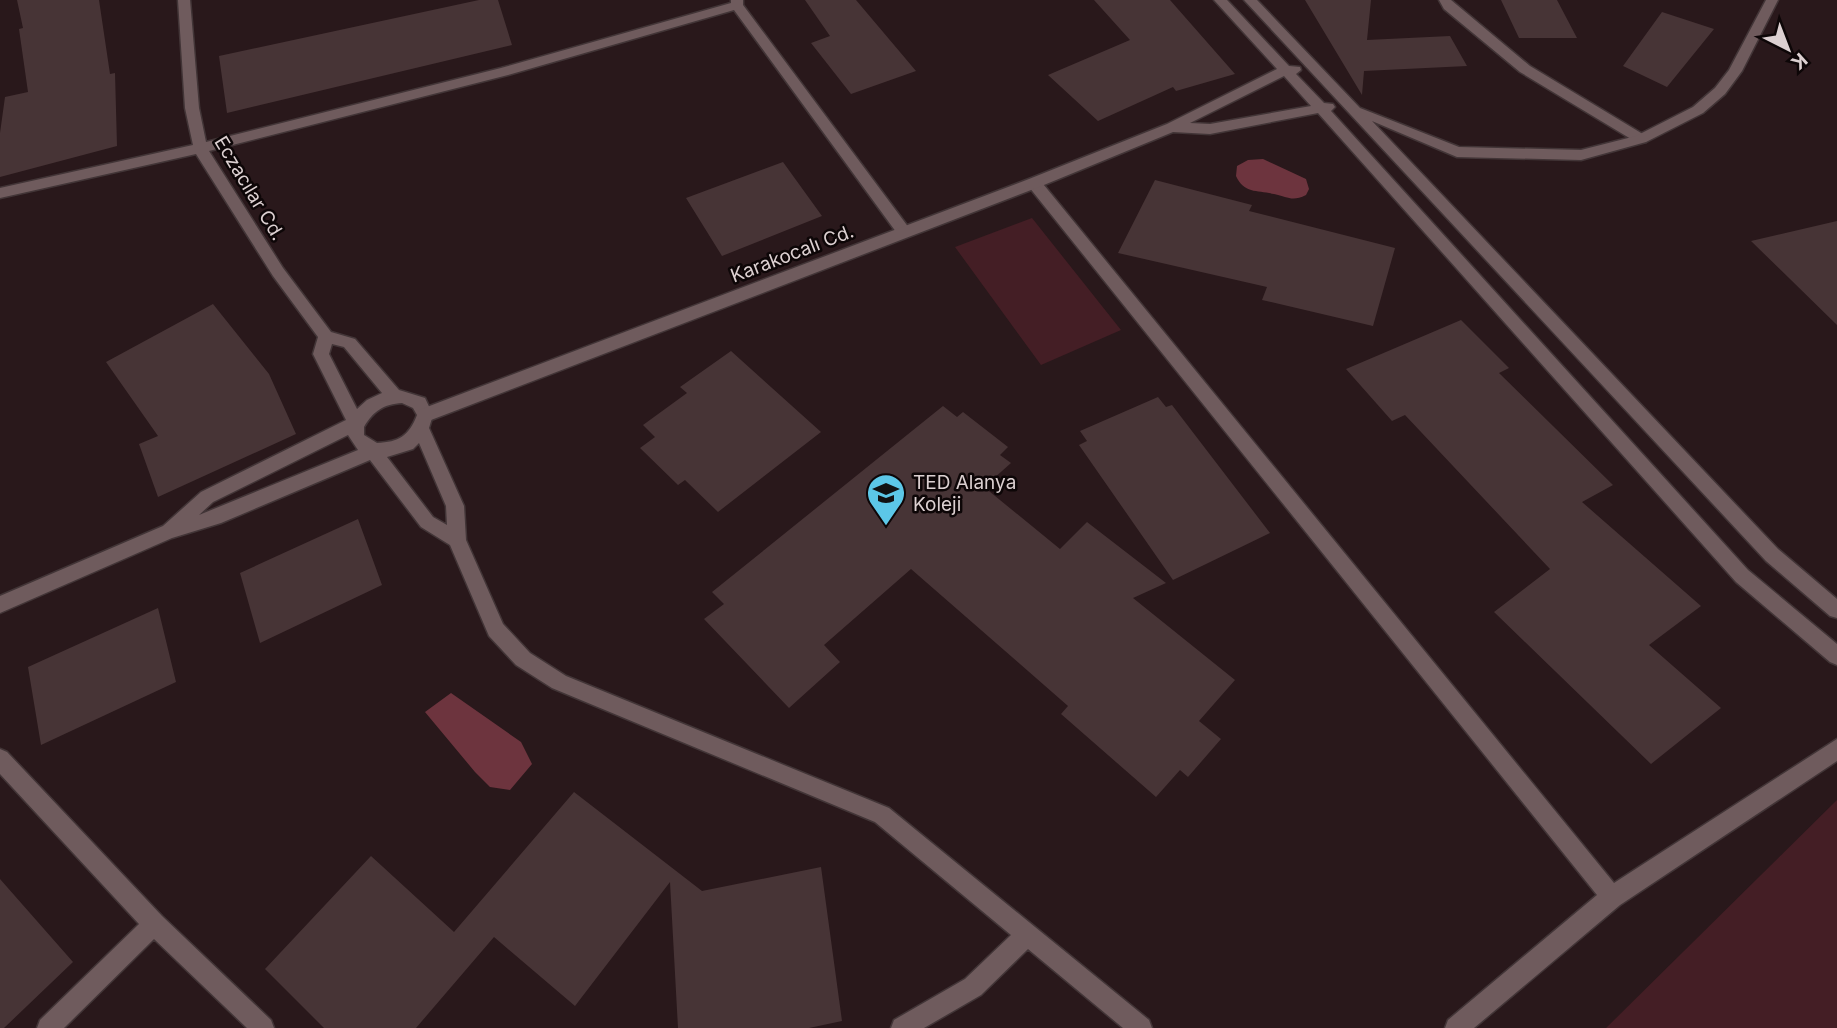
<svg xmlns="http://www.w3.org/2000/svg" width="1837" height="1028" font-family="Inter,sans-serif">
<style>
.green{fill:#441e25}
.water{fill:#6d343e}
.building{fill:#473436}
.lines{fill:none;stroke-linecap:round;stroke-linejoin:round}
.street-casing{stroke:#423537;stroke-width:3}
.secondary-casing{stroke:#423537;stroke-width:3}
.street{fill:#6f5b5d;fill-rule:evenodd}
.secondary{fill:#6f5b5d;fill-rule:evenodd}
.labels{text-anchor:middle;stroke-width:5;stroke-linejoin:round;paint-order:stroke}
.street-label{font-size:19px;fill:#dcd0d1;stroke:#0d0607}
.poi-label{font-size:19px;fill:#dcd0d1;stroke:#0d0607;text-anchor:start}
</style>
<rect width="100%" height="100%" fill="#29181b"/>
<path class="green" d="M1032,218l89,112 -80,35 -86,-118z
M1837,800v228h-231z"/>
<path class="water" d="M1263,159l43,20 3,10 -3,6c-14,7 -18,2 -32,-1 -16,-4 -30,0 -38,-18l1,-10 11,-6z
M451,693l70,49 11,22 -22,26 -20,-3 -15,-15 -50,-60z"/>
<path class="building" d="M17,0h82l11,74 5,-1 2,73 -117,31v-44l5,-36 23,-5 -9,-63 4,-1z
M479,0h19l14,45 -285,68 -8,-57z
M805,0h51l60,71 -65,23 -40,-51 19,-7z
M1094,0h76l65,74 -59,17 -3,-4 -75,34 -50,-46 82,-35z
M1305,0h66l-4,40 83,-4 17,30 -103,5 -2,24z
M1501,0h56l20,38h-58z
M1662,12l52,17 -47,58 -44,-21z
M783,162l39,54 -100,40 -36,-58z
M1155,180l97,25 -3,6 146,37 -22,78 -111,-26 5,-13 -149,-34z
M1837,221v104l-86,-84z
M213,304l56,70 27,60 -138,63 -19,-53 19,-8 -52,-74z
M1461,320l48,48 -10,5 114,112 -31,17 119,104 -52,39 72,63 -70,56 -157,-152 56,-43 -145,-154 -13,6 -46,-52z
M731,351l90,81 -103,80 -33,-32 -7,5 -38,-37 15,-11 -12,-12 44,-32 -7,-6z
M1158,397l8,10 6,-2 98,128 -97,47 -94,-135 8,-4 -7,-10z
M943,406l14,11 6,-5 45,35 -8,8 11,8 -27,24 76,62 27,-27 79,61 -33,15 102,82 -36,41 22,18 -33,38 -8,-7 -24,27 -95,-83 7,-8 -157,-137 -87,76 16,17 -51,46 -85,-89 20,-15 -12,-12z
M358,519l24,66 -122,58 -20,-70z
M158,608l18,74 -135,63 -13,-78z
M574,792l128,99 119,-24 21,154 -33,7h-131l-8,-146 -95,124 -81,-69 -78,91h-92l-59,-59 106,-113 83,76z
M0,879l73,83 -69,66h-4z"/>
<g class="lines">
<defs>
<path id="street" d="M178,0h12l9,108 7,34 295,-74 230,-65v-3h12v5l166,223 2,4 -2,4h-10l-165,-226 -226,65 -299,76 74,117 48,64 24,7 44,51 26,8 8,17 -4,13 35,78 2,34 37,84 27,29 36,23 323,132 260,212 3,8h-29l-95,-79 -47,46 -57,33h-33l3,-8 71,-41 46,-44 -136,-113 -323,-134 -36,-23 -27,-29 -39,-91 -29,-18 -51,-67 -149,63 -49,15 -172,75v-17l163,-70 38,-34 145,-72 -33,-66 5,-17 -45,-61 -77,-122 -196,44v-10l193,-43 -8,-37zM332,344l12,3 38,46 -15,7 -10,9 -28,-55zM402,403l11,5 4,7c-8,21 -18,27 -40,28l-13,-8v-8c9,-16 20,-23 38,-24zM348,435l10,15 -159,65 14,-13zM419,443l27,63 1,19 -14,-8 -46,-60 26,-8z
M1439,0h12l79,66 116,70v6h-10l-116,-70 -76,-63z
M1034,178l5,1 575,704 223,-144v22l-217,144 -146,123h-29l3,-8 149,-125 -568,-708 -2,-4z
M0,749l7,3 155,164 109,104 3,8h-27l-93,-89 -90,89h-27l3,-8 99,-96 -139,-150z"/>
<path id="secondary" d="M1214,0h13l62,66 11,1 1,3 -5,4 28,29 9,1 2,3 -4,4 417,459 89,74v21l-7,-3 -94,-80 -418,-469 -108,21 -37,-2 -134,55 -608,233h-12l-2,-5 2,-5 610,-231 138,-55 110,-55zM1284,76l27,30 -101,18 -20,-1z
M1244,0h13l103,108 99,39 122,3 55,-14 57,-29 22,-19 14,-18 37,-70h12l-36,71 -17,23 -22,19 -57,29 -65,18 -124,-3 -85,-36 406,428 59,50v19l-7,-2 -64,-55z"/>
</defs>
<use href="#street" class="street-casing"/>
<use href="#secondary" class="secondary-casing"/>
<use href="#street" class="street"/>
<use href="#secondary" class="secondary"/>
</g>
<defs>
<symbol id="school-pin" viewBox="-11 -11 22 30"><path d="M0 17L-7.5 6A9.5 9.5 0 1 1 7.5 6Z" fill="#5cc7e7" stroke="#0d0607"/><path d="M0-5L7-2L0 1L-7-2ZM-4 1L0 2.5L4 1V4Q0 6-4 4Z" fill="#111"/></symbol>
</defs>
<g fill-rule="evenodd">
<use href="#school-pin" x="864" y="471" width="44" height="60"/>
</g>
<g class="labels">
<g class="street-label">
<text transform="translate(250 188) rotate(59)" y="7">Eczacılar Cd.</text>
<text transform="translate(792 253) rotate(-21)" y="7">Karakocalı Cd.</text>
</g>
<g class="poi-label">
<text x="913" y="489">TED Alanya<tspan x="913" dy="22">Koleji</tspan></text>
</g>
</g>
<g transform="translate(1788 49) rotate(138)" stroke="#0d0607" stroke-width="5" paint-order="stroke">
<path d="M0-5L12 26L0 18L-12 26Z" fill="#dcd0d1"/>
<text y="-10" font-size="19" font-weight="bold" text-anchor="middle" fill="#dcd0d1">K</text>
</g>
</svg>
